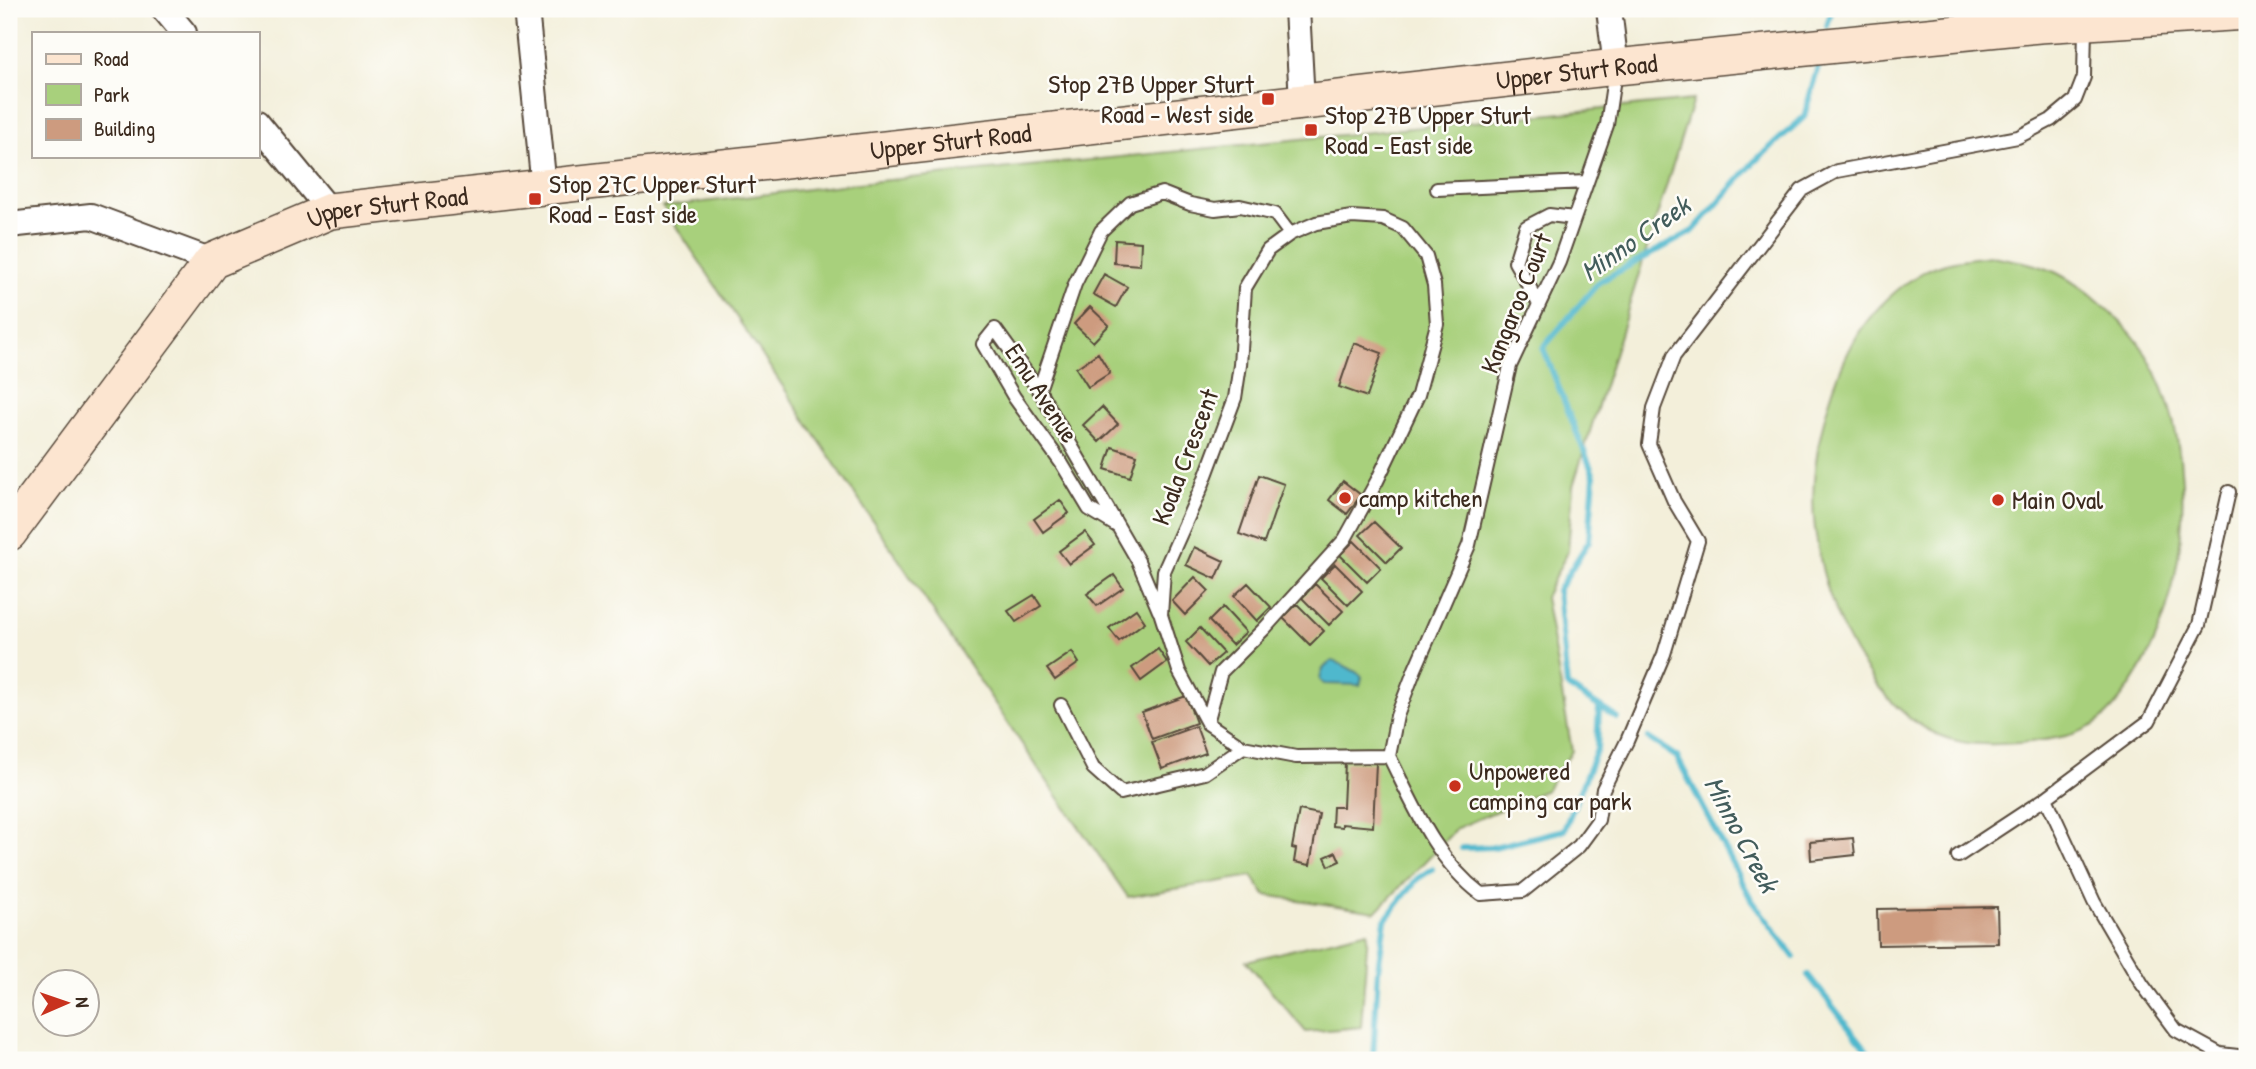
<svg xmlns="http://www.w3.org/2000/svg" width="2256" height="1069" font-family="'Patrick Hand',sans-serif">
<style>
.green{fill:#a8d07c;stroke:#727d4d;stroke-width:2}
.water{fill:#4fb8cd;stroke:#457176;stroke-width:2}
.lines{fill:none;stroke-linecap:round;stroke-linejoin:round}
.stream{stroke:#4fb8cd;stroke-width:6}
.building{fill:#cd9b7f}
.lane-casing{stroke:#57483a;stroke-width:16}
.street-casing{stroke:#57483a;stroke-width:28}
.secondary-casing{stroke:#57483a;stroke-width:38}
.lane{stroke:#fff;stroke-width:12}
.street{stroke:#fff;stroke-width:24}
.secondary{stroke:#fce5d0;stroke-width:35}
.poi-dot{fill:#c8321e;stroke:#fdfcf7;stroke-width:2.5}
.labels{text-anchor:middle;stroke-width:5;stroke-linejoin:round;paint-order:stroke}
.street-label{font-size:26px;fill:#3b2a1e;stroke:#fdfcf7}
.poi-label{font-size:26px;fill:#3b2a1e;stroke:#fdfcf7;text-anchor:start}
.water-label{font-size:28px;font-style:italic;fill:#425c5b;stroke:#fdfcf7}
</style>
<rect width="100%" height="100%" fill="#fdfcf7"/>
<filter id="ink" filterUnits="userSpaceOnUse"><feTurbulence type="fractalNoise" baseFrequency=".0143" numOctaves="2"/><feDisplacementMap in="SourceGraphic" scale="14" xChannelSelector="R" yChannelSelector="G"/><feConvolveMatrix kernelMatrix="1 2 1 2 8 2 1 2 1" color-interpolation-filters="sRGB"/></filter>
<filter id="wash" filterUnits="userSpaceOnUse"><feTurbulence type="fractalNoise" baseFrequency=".00686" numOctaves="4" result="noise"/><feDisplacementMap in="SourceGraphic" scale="28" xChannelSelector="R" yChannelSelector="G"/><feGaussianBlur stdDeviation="1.57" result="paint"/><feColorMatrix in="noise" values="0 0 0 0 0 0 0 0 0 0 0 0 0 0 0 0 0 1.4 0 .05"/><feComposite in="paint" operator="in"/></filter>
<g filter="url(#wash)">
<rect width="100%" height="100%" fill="#f3efda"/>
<path class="green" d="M1693,100l-120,386 -5,65 -23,46 27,154 -26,39 -89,38 -81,84 -111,-17 -13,-19 -124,21 -88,-126 -377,-564 186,-23z
M1991,256c23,4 45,7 66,17 16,8 32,20 45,32 17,15 34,31 45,51 49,82 44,207 5,291 -11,25 -38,68 -62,80 -18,10 -40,12 -60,15 -21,2 -47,4 -68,0 -34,-6 -63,-30 -84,-56 -36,-44 -56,-101 -63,-157 -8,-61 13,-146 45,-198 15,-23 40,-46 65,-60 21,-11 43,-12 66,-15z
M1368,931l-7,96 -55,5 -60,-71z"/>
<path class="water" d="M1332,661c4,0 28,12 30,16l-2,8 -36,-1 -4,-4c1,-10 4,-14 12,-19z"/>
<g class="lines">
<path class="stream" d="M1827,26l5,-17
M1617,718l-50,-32 -9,-96 31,-49 5,-65 -51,-128 56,-66 94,-51 61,-69 50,-45 14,-51
M1648,738l29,19 74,142 43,58
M1462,848l32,-1 70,-17 33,-81 2,-42
M1808,975l67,85
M1373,1060l5,-91 7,-49 32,-41 15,-10"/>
</g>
<g id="blocks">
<path class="building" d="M1115,240l26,2 -1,23 -26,-2z
M1104,274l23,13 -11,20 -23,-13z
M1090,307l19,18 -16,17 -19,-18z
M1354,343l28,10 -15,44 -28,-10z
M1098,353l12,20 -22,14 -12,-19z
M1102,407l16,17 -19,18 -16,-17z
M1112,447l25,8 -7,22 -25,-8z
M1259,475l25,9 -20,59 -25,-9z
M1343,481l18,14 -14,19 -18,-14z
M1060,500l9,13 -26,19 -9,-13z
M1374,522l27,26 -14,14 -27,-27z
M1085,532l10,13 -26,19 -10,-13z
M1354,541l27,27 -14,14 -27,-27z
M1194,547l30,14 -8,18 -30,-14z
M1335,564l27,27 -14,14 -27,-27z
M1114,575l9,13 -26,18 -10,-12z
M1195,577l14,14 -24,24 -13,-14z
M1248,583l23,24 -14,14 -23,-25z
M1315,584l28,27 -14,14 -27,-27z
M1034,595l7,11 -25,16 -8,-11z
M1297,604l27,27 -14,14 -27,-27z
M1223,607l23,25 -14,13 -23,-24z
M1136,609l9,13 -26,19 -10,-13z
M1200,628l23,25 -15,13 -22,-24z
M1158,649l9,13 -26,19 -9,-13z
M1072,652l7,11 -24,17 -8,-11z
M1186,696l10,27 -44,16 -10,-27z
M1196,726l10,27 -44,16 -10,-27z
M1345,762l31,1 -3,64 -31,-3v3l-10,-1 1,-19h10z
M1299,810l20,4 -9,51 -16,-3 2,-13 -4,-1z
M1853,838l2,17 -44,5 -1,-18z
M1336,852l4,9 -11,5 -4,-9z
M1997,907l1,36 -120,2 -1,-36z"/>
</g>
</g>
<g filter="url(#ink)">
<use href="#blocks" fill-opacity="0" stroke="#57483a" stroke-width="2"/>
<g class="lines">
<defs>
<path id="lane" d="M1437,189l149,-7
M1539,304l-24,-42 11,-35 23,-12 25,3
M1039,390l36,-106 26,-53 29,-28 32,-10 28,11 25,5 25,-3 35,8 15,20
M1117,526l-28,-17 -27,-45 -48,-67 -31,-53 12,-15 44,61 99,171 21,50
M1061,705l32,63 28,25 84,-20 38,-26
M1207,723l14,-51 44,-44 80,-89 32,-58 41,-86 19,-71 -3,-39 -8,-29 -23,-28 -20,-9 -31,-2 -36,6 -26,11 -22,16 -23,38 -5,77 -5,33 -33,88 -38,85 -3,44 18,56 28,52 36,24 53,10 93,-1
M1389,756c25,50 46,103 92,138l42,-3 56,-45 19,-26 5,-31 24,-48 37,-87 34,-113 -24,-40 -25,-57 5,-36 20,-52 128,-166 35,-19 181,-34 33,-17 24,-20 9,-23 1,-51
M1389,756l8,-40 18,-47 54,-124 41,-179 49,-104 48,-137 8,-54
M2046,798l48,104 48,82 34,46 44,24 27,3
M1958,856l88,-58 103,-77 50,-96 30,-133"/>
<path id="street" d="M164,9l20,24
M526,9l18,179
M1297,9l5,92
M1609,9l7,58
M257,122l73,89
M9,225l82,-9 121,45"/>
<g id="secondary">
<path id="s1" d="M9,533l203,-272 118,-50 1286,-144 423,-42 208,-13"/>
</g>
</defs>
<use href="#lane" class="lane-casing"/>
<use href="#street" class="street-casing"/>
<use href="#secondary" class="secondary-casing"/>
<use href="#lane" class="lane"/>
<use href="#street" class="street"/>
<use href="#secondary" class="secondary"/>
</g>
</g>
<g class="poi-dot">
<rect x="1261" y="92" width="14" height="14" rx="3.5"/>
<rect x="1304" y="123" width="14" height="14" rx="3.5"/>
<rect x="528" y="192" width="14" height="14" rx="3.5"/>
<circle cx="1345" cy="498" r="7"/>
<circle cx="1998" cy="500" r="7"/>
<circle cx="1455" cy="786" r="7"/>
</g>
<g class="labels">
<g class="street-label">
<text dy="9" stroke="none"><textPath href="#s1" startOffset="1722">Upper Sturt Road</textPath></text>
<text dy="9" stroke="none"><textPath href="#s1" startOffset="1092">Upper Sturt Road</textPath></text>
<text dy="9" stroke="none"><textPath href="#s1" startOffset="525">Upper Sturt Road</textPath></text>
<text transform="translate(1516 303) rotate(-68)" y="9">Kangaroo Court</text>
<text transform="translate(1042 393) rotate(57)" y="9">Emu Avenue</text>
<text transform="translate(1185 457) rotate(-69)" y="9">Koala Crescent</text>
</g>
<g class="poi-label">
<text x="1254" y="93" text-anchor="end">Stop 27B Upper Sturt<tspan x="1254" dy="30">Road - West side</tspan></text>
<text x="1325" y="124">Stop 27B Upper Sturt<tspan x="1325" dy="30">Road - East side</tspan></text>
<text x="549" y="193">Stop 27C Upper Sturt<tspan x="549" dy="30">Road - East side</tspan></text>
<text x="1359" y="507">camp kitchen</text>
<text x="2012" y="509">Main Oval</text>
<text x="1469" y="780">Unpowered<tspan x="1469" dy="30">camping car park</tspan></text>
</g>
<g class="water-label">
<text transform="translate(1635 238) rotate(-35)" y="10">Minno Creek</text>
<text transform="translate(1742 834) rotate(62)" y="10">Minno Creek</text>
</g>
</g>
<rect width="2256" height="1069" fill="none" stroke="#fdfcf7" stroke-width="35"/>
<rect x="32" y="32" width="228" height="126" fill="#fdfcf7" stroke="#afa8a0" stroke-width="2"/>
<rect x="46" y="54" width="35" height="10" fill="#fce5d0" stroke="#afa8a0" stroke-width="2"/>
<text x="94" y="66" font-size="21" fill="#3b2a1e">Road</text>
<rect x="46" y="84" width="35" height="21" fill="#a8d07c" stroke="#afa8a0" stroke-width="2"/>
<text x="94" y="102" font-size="21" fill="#3b2a1e">Park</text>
<rect x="46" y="119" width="35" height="21" fill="#cd9b7f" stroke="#afa8a0" stroke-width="2"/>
<text x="94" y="136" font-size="21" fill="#3b2a1e">Building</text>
<g transform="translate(66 1003) rotate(88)"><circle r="33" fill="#fdfcf7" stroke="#afa8a0" stroke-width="2"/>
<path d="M0-5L12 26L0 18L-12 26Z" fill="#c8321e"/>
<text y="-10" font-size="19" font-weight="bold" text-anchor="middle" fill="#3b2a1e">N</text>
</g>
</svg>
